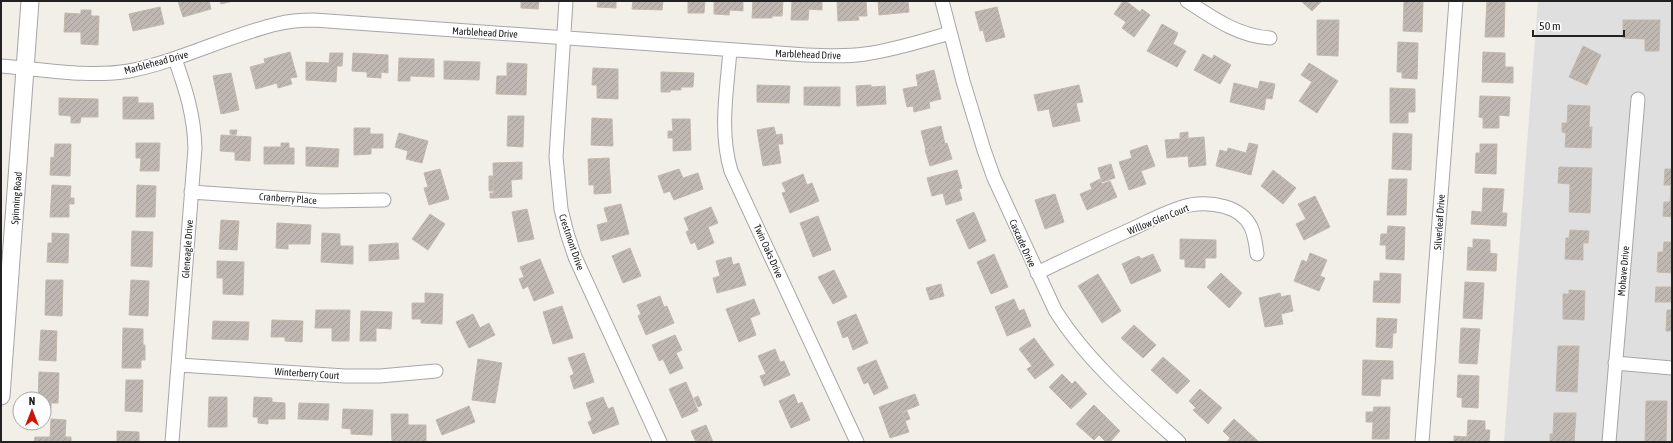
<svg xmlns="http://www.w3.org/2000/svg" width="1673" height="443" font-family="'Asap Condensed',sans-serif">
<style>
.residential{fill:#e0dfdf}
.building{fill:url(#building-hatch);stroke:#c3b8ab}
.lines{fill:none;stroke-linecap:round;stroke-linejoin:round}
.minor-casing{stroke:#a6a6a6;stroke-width:15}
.tertiary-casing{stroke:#a6a6a6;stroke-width:19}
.minor{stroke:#fff;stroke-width:13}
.tertiary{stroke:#fff;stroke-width:17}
.labels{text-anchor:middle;stroke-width:3;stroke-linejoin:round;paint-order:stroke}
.street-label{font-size:10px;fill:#222;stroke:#fff}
</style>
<defs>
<pattern id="building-hatch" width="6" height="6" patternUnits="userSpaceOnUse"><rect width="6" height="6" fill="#bfb8b2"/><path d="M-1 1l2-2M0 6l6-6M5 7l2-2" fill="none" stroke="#a49e99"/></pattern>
</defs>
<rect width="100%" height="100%" fill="#f2efe9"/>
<path class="residential" d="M1538,1h134v441h-168z"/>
<path class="building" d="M178,1h31l2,8 -28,8z
M220,1h13l-12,3z
M521,1h18l-1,8 -17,-1z
M598,1h18v7l-19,-1z
M633,1h30l-1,9 -30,-1z
M688,1h17l-1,12h-16z
M714,1h29v10l-13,-1 -1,5 -15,-1z
M753,1h30l-1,15h-10v2h-20z
M792,1h30v9l-13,-1 -1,11h-17z
M837,1h29l1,15h-9l1,4 -21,1z
M878,1h30l1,11 -30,3z
M1123,1h3l14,11 2,-3 8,6 -16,22 -12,-9 4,-6 -12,-8z
M1303,1h19l-10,10 -10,-9z
M1404,1h19l-1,31 -19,-1z
M1487,1l18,1 -1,35h-19z
M160,7l4,17 -31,7 -4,-17z
M997,7l8,30 -19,5 -3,-12 -3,1 -5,-19z
M81,10h10v6h8l-1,29 -17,-1v-12h-17l1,-19 16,1z
M1317,20h22l-1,36 -21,-1z
M1623,20h37l-1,31h-14v-12l-22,-1z
M1162,24l16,9 -5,11 13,7 -9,16 -30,-16z
M1398,42l20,1 -1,36 -15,-1v-6h-5z
M1583,46l18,9 -14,30 -18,-8z
M290,52l7,25 -7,1 2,6 -14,4 -1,-5 -21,6 -6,-22 15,-4 -1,-4z
M1483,52l22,1v14h8v16l-31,-1z
M330,53h13l-1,13h-5l-1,16 -30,-2v-18l23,1z
M353,53l35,2v18l-7,-1v6l-14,-1v-5l-15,-1z
M1203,54l9,5 2,-4 17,10 -11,19 -26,-14z
M399,58l35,1v18l-24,-1v5h-12z
M444,61l36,1 -1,18 -35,-1z
M507,63l20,1 -1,31 -30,-1 1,-18h10z
M1309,63l29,18 -21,32 -18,-12 13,-19 -11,-7z
M593,68l25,1v30l-21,-1v-13h-5z
M934,70l7,29 -12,3 1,6 -16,4 -1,-6 -6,1 -4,-18 15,-3 -2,-11z
M661,72l33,1 -1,14h-12v3h-10l-1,2h-9z
M231,73l8,37 -18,4 -8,-38z
M1260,81l15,3 -3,15 -6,-1 -2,12 -34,-8 4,-19 24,6z
M757,85l33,1 -1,17 -32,-1z
M871,85v2l14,-1 1,18 -29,2 -1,-20z
M1079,85l4,17 -7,1 4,18 -27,6 -4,-18 -11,2 -4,-16z
M804,87h36v19l-36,-1z
M1390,88l25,1v23h-7v11h-18z
M1480,96l30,1 -1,19 -10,-1v13h-16v-10l-4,-1z
M123,97h15v6h15l1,16h-31z
M59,98l39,1v18h-17l-1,6h-9v-7l-12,-1z
M1568,105l22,1 -1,21h3l-1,21 -26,-1 1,-14 -4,-1v-9h5z
M508,116h16l-1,31 -16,-1z
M592,118l20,1 1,27 -22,-1z
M672,119h18l1,31 -18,1v-13h-5v-7h5z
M941,126l4,18 -19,6 -5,-19z
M774,127l2,8 6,-1 1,10h-5l3,19 -18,3 -6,-36z
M354,128h16v6h13v14h-12v6l-17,1z
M230,130h7l-1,5 -6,-1z
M1188,132v6h-8v-5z
M399,133l29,8 -6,22 -16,-4 2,-8 -13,-4z
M1393,133l19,1 -1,36 -19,-1z
M221,135l30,2 -1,24 -15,-1v-8l-15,-1z
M1204,137l2,28 -17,2 -1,-11 -21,2 -2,-18z
M136,143h24l-1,28h-19l1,-13h-5z
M281,143h8v5h5v16h-30v-17h17z
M947,143l5,16 -22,7 -5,-16z
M1249,143l9,2 -7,30 -35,-9 4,-16 7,2 1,-4 18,5z
M55,144h16l-1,32 -20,-1 1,-18 3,1z
M1480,144h17l-1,30 -21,-1 1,-20h4z
M1147,145l8,21 -14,5 5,13 -17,6 -10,-28 13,-4 -2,-7z
M306,147l33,2 -1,18 -32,-1z
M609,158l2,35 -17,1v-9h-5l-1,-26z
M522,162v17l-11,1 1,17 -18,1 -1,-35z
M1111,164l4,14 -13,4 -4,-14z
M1559,167l33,1 -2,45 -21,-1 1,-28 -12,-1z
M440,169l9,30 -20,6 -5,-17 4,-1 -4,-14z
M679,169l4,9 15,-5 5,16 -29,11 -4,-9 -6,2 -6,-17z
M1665,169h7v48l-9,-1 1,-14h6l1,-17h-7z
M957,170l5,18 -3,1 3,11 -16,5 -3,-12 -11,3 -5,-18z
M1273,170l23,18 -13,16 -22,-18z
M803,174l4,11 5,-2 7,18 -29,12 -8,-20 4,-1 -4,-9z
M489,176h4v15h-4z
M1100,179l2,5 8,-3 7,16 -30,13 -7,-16 12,-5 -2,-5z
M1389,179h18l-1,36h-19z
M52,185l19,1 -1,12h4v6h-5v13h-19z
M137,185l19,1 -1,31h-19z
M1483,188l21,1 -2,24h5l-1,13 -35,-2 1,-13 10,1z
M490,193h4v5h-4z
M1055,194l9,28 -19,7 -10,-29z
M1315,196l15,31 -26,13 -8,-16 10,-5 -8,-15z
M621,204l8,30 -28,7 -4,-16 11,-3 -4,-14z
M711,207l7,16 -10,4 6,16 -16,7 -3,-8 -4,2 -5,-12 3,-2 -5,-12z
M527,209l7,30 -16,3 -6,-30z
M974,212l12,29 -17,8 -13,-29z
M430,214l15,10 -17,26 -16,-11z
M818,216l13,34 -18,7 -13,-34z
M221,220l18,1 -2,29 -18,-1z
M277,223l34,2 -1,19h-22v5l-12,-1z
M1388,226l17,1 -1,33 -18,-1v-14h-6l1,-11h6z
M1570,230l19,1 -1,12h-5v17l-18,-1 1,-21h3z
M132,231l21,1 -1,35 -21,-1z
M52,233l17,1 -1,29 -21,-1 1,-19h4z
M322,233l18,1v12h13v18l-32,-2z
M1180,239l36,1v18h-11v10l-20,-1v-8h-5z
M1473,239l17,1v13l7,1 -1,17 -29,-1 1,-23 5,1z
M1664,242h8v31l-15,-1 1,-20h5z
M398,243l1,16 -30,2v-16z
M630,248l11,28 -18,7 -11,-27z
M1310,253l17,7 -7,16 5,2 -6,13 -25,-10 8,-21 5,2z
M994,254l14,33 -17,7 -14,-32z
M1153,254l8,17 -30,13 -9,-20 17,-8 2,3z
M731,257l2,8 6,-2 7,22 -29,8 -4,-15 7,-2 -4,-15z
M540,259l14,34 -20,8 -6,-15 -5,3 -4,-10 5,-2 -4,-10z
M217,261l27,1 -1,33 -20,-1v-16h-6z
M834,270l13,27 -14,7 -15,-27z
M1221,273l21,20 -13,15 -22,-21z
M1380,273l21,1 -1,29 -27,-1 1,-21h6z
M1098,274l23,37 -19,12 -24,-37z
M46,280h17l-1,36 -17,-1z
M131,280l18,1 -1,35 -19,-1z
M1465,282l19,1 -2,36 -19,-1z
M941,284l3,12 -14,4 -4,-12z
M1656,287h16v15h-17z
M1569,290l16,1 -1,29 -21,-1v-25h6z
M425,293l18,1 -1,30 -21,-1v-4h-9v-16h13z
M1280,293l1,4 9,-2 3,16 -12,3 2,10 -18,3 -6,-29z
M660,296l4,11 3,-1 7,17 -28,12 -8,-19 3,-2 -4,-9z
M754,299l6,15 -10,4 6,17 -17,7 -13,-33z
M1014,299l5,12 5,-2 7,17 -24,10 -12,-29z
M562,306l11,32 -20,6 -10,-32z
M316,310h34l-1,31h-17v-13h-17z
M1667,310h5v21h-6z
M361,311l31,1 -1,17 -15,-1v13h-16z
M473,314l7,14 9,-5 6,12 -26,13 -13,-26z
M856,314l12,29 -15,7 -5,-14 -5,2 -6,-16z
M1377,318l20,1 -1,14h-3l-1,15 -16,-1z
M272,320l31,1 -1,21 -17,-1v-4h-14z
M213,321l36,1 -1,18 -36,-1z
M1134,325l22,20 -13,13 -22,-20z
M123,328l20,1v16h2v15h-4v8h-19z
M1461,328l19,1 -3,35 -18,-1z
M41,330l16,1 -1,30 -17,-1z
M675,335l7,15 -6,3 7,15 -13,6 -7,-15 -4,2 -7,-16z
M1034,338l20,27 -19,14 -8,-10 5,-3 -13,-17z
M1558,346h21l-2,46 -21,-1z
M775,349l5,13 4,-1 6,14 -26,11 -4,-10 6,-2 -8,-18z
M584,353l10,29 -20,7 -4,-13 4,-2 -6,-16z
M1163,357l27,24 -13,13 -26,-24z
M478,359l24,4 -7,40 -23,-3z
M876,360l12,28 -14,7 -6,-13 -4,2 -7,-16z
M1363,360l30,1v18h-12l-1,17 -18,-1z
M39,372l20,1 -1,30h-7v5h-7v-9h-6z
M1062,374l10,10 3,-3 12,13 -16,15 -22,-22z
M1458,375l21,1 -1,32 -16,-1v-9l-5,-1z
M126,380h17l-1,32 -17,-1z
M686,382l12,29 -16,7 -13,-29z
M1200,389l22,19 -14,16 -15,-14 3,-2 -7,-7z
M794,394l4,10 4,-2 8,18 -19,8 -12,-27z
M915,394l4,11 -17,7 7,20 -19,6 -11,-31z
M698,396l4,9 -4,2 -4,-9z
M209,397h18v30h-19z
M254,397l18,1v4l13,1v16h-17v5l-10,-1v-6h-5z
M603,397l5,12 5,-2 6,17 -26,10 -5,-12 4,-2 -6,-17z
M1646,401h21l-1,41h-21z
M299,403l30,1 -1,16 -30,-1z
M1094,405l26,26 -10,11h-4l-7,-7 -5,5 -18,-16z
M469,406l6,16 -33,13 -6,-15z
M1374,407h16l-1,32h-17l1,-17h-7v-10h7z
M343,409l30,1 -1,25 -21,-1v-5l-9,-1z
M907,411l3,8 -5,2 -2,-8z
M1554,413h22l-2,29h-24v-8h3z
M391,414h17v11h18v17h-34z
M51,419l15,1 -1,17h6v5h-37l1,-5h15z
M1234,419l24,22 -2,1h-29l3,-4 -7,-7z
M1468,420l17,1v9h5l-1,12h-35v-6l13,1z
M706,425l7,17h-17l-5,-11z
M117,431l22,1v10h-22z"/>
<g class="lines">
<defs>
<path id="minor" d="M566,1l-10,156 5,52 6,24 8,24 85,185
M942,1l21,80 21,69 10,28 61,132c31,50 81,93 124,132
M1187,1c26,17 51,35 83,37
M730,50c-3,40 -11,81 1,121l126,271
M1,66c41,3 88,12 128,5 51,-10 98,-35 148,-47 12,-3 24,-4 37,-4l492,35c20,1 40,2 59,-1 29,-4 57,-13 85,-21
M191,192l131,9 62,-1
M1037,273c29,-14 59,-28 88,-41 21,-9 42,-22 65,-27 21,-4 51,1 61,22 4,9 5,18 6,27
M1615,363l57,5
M179,365l166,11h35l56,-5
M172,442l23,-294c-1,-33 -9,-58 -20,-89
M1422,442l34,-441
M1609,442l29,-343"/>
<path id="tertiary" d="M1,396l29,-395"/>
</defs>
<use href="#minor" class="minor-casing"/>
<use href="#tertiary" class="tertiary-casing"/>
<use href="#minor" class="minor"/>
<use href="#tertiary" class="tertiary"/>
</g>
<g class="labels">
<g class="street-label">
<text transform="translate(485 32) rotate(3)" y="4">Marblehead Drive</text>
<text transform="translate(808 54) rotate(2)" y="4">Marblehead Drive</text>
<text transform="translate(156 62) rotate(-15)" y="4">Marblehead Drive</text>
<text transform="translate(16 198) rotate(-86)" y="4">Spinning Road</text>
<text transform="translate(288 198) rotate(4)" y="4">Cranberry Place</text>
<text transform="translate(1158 219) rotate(-22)" y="4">Willow Glen Court</text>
<text transform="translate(1439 222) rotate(-86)" y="4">Silverleaf Drive</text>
<text transform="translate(572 242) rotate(71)" y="4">Crestmont Drive</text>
<text transform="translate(1023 243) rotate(66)" y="4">Cascade Drive</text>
<text transform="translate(187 249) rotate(-86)" y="4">Gleneagle Drive</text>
<text transform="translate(769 251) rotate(66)" y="4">Twin Oaks Drive</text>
<text transform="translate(1623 271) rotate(-85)" y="4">Mohave Drive</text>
<text transform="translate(307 373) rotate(4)" y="4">Winterberry Court</text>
</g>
</g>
<rect width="1673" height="443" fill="none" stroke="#222222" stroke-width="4"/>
<g transform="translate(32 411)"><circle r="19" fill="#ffffff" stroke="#a7a7a7"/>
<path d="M0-3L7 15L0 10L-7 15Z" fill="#cf1405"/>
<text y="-6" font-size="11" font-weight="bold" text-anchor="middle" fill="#222222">N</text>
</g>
<path d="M1533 30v6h91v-6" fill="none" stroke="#222222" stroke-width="2"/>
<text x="1539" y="30" font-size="12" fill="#222222" stroke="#ffffff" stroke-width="3" paint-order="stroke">50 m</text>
</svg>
